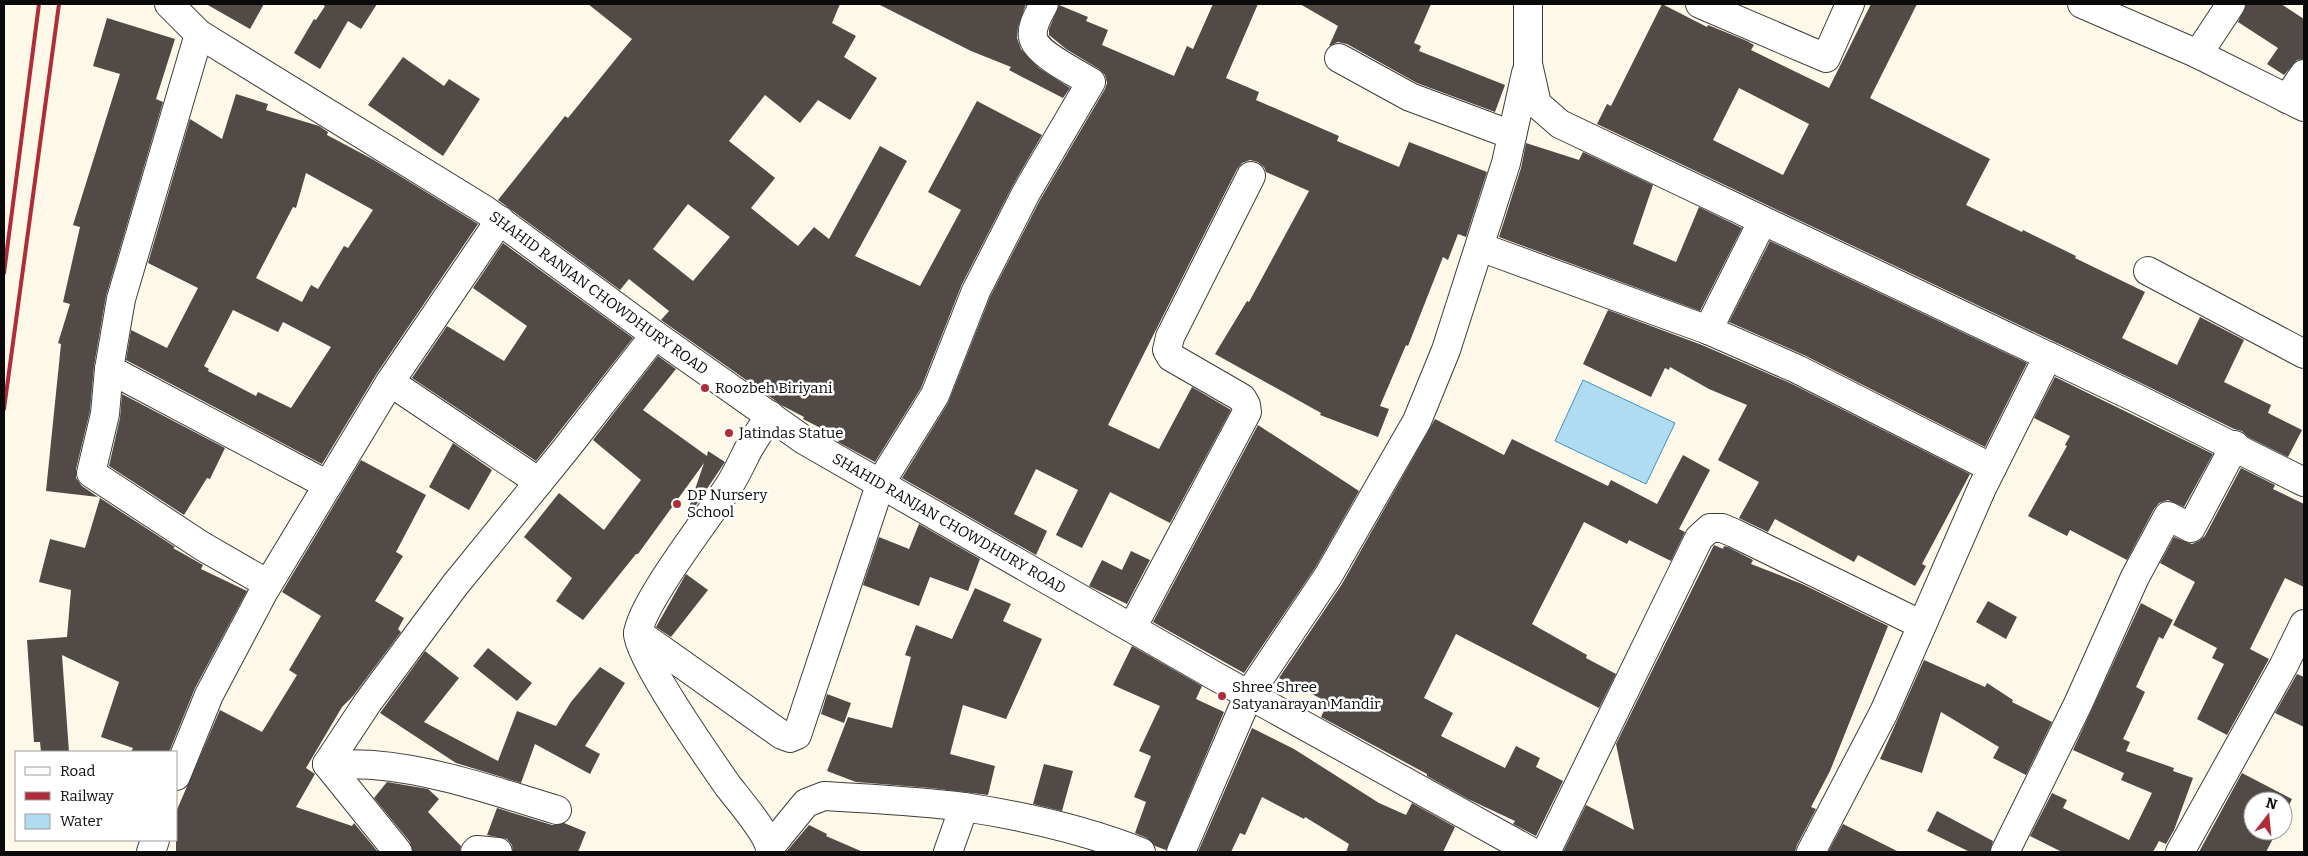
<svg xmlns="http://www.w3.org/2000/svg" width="2308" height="856" font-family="Bitter,serif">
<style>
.water{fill:#b0dcf1;stroke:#3c94c3}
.building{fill:#514a47;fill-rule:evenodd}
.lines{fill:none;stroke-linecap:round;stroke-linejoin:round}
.minor-casing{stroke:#3d3d3d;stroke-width:30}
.minor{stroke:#fff;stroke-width:28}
.rail{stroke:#af2c39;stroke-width:4}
.poi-dot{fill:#af2c39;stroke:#fff;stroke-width:2}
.labels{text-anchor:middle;stroke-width:5;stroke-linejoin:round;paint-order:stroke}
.street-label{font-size:15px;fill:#0a0a0a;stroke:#fff}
.poi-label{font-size:15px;fill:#0a0a0a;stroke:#fff;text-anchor:start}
</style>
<rect width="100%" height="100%" fill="#fef8e8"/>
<path class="water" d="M1583,380l92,43 -29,61 -91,-43z"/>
<path class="building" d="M206,4h58l-14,25z
M321,4h56l-16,25 -13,-8 -28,48 -26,-16 20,-34 2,1 9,-14z
M588,4h252l-8,19 24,13 -12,21 33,21 -27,42 -32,-20 -18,23 -35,-28 -36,46 46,37 -24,30 47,38 16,-19 15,12 51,-93 27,15 -52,95 65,30 41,-76 -33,-18 49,-91 65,34 -29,50 -51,99 -41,104 -46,74 -37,-20 2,-4 -37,-19 1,-2 -21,-11 -122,-86 8,-9 -40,-32 -9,11 -122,-90 67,-84 3,2 64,-79zM688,204l42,33 -37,44 -40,-32z
M878,4h148l-8,23 -1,11 4,11 18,19 31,20 -7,10 -54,-28 2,-3 -40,-16z
M1213,4h45l-32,74 33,14 -3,8 83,36 -2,5 62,26 10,-25 78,30 -21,65 -8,-3 -10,26 -5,-3 -35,89 -2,-1 -26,61 9,3 -11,28 -58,-22 1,-2 -106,-59 32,-53 2,1 60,-111 -43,-19 -2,-5 -6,-5 -8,-2 -8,3 -5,6 -129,256 51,24 33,-62 39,23 -61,113 -60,-31 -28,56 -26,-13 22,-45 -42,-21 -22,45 33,17 -11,24 -134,-77 46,-75 42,-106 50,-97 65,-111 2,-6 -2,-8 -6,-6 -33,-20 -17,-14v-6l10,-24 29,12 -2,4 22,9 -6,15 72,31 13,-30 6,3z
M1300,4h131l-17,39 7,3 -2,5 86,34 -10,27 -78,-29 -70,-39 -9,-2 -9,4 9,-20z
M1662,4l45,23 1,-2 39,16 7,4 -3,5 78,38 42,-84h46l-47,94 120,61 -24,46 56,27 1,-2 53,26 -1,2 70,34 -23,46 55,27 23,-48 44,23 -20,42 47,23 -3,8 34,17 -14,27 -40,-20 -6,-6 -8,-2 -93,-46 -544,-259 10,-20 4,2zM1739,88l70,36 -26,51 -70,-35z
M2246,4h35l23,15v40l-7,1 -13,15 -17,-11 11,-16 -40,-26z
M107,18l68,21 -19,60 7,3 -57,194 -12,70 -4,45 -14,58v9l6,8 16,11 -52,-6 15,-147 -3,-1 12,-39 -7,-2 17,-75 -7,-2 47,-151 -27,-8z
M403,57l41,29 5,-7 31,20 -37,57 -75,-51z
M236,94l32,10 -2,6 53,16 9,6 -1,3 47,25 104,64 -101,149 -55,91 -196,-104 5,-30 36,18 31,-60 -50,-25 42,-144 32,20zM306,173l67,37 -25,38 -4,-2 -26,43 -7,-4 -9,17 -46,-24 37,-71 3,1zM233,310l45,22 5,-10 48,25 -40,61 -33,-16 -2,4 -48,-25 1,-2 -5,-3z
M1526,143l53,17 4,-8 70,33 -20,59 43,18 23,-55 43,21 -42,83 -201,-74 22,-69z
M1770,241l257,122 -42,84 -181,-92 -75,-33z
M503,243l130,95 -97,123 -124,-83 35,-52 57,35 23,-35 -54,-38z
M1608,310l94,35 88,38 180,91 -48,90 4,2 -11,20 -57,-31 -4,7 -79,-43 -7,13 -29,-14 20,-36 -41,-22 29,-55 -38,-16 -39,-22 -1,3 -4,-2 -14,29 -68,-33z
M658,356l18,13 -33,41 64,46 1,-5 17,11 -37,55 -2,-1 18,-53 -66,91h-2l-53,66 -27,-19 16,-23 -48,-41 35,-44 45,37 37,-50 -48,-40z
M2055,377l158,77 -29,53 -16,-7 -9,3 -5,6 -27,51 -57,-30 -3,6 -39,-20 39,-70 -2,-1 5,-9 -36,-18z
M122,394l103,54 -15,31 -3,-1 -23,37 -75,-49 11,-48z
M1435,419l69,36 8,-16 96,47 3,-6 46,24 26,-49 27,15 -31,59 6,3 -14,29 -42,-21 -2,4 -43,-22 -52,102 55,31 -1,3 30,16 -17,34 -143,-74 -32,64 29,15 -12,23 64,32 11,-22 24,12 -4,9 27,14 -27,55 -23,-12 2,-3 -47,-22 -41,-23v-2l-106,-57 7,-15 -49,-24 63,-94z
M1258,425l101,66 -44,77 -71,105 -91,-51z
M453,443l39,27 -23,40 -40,-23z
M361,460l65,35 -30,57 7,4 -28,45 29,17 -6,11 3,3 -48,64 -11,11 -36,61 9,6 -19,33 56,19 2,-3 24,29h-202v-40l44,-102 42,22 35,-57 -8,-5 32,-54 -39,-24z
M2241,468l34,17 -2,4 31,15v83l-19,-9 -35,71 19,10 -42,76 -30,-16 27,-55 -12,-6 5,-10 -44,-23 22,-43 -35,-19 14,-26 18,7 7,-3 6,-5z
M100,498l75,49 -2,1 30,17 -2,4 46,22 -52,97 -26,64h-38l2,-4 -32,-11 18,-55 -57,-27 7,97h-28l-1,-10h-6l-7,-102 40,-3 4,-47 -32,-8 11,-43 35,9z
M919,524l61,35 -12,32 -38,-14 -11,29 -56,-21 16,-48 30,12z
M1714,545l9,4 1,-3 4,1 25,13 -2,4 51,20 86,42 -58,145 -19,36 5,2 -19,36 -2,7h-232l23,-47 48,25 -18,-86z
M1131,551l19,9 -23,44 -38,-18 13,-26 20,10z
M686,574l22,16 -37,47 -15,-10z
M975,588l36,16 -8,17 39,18 -36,80 -43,-14 -13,49 45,12 -7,29 -57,-7 -75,-6 -29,-11 21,-54 44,11 19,-71 -6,-2 11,-30 36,14z
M1988,601l29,16 -11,22 -30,-17z
M2141,603l32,17 -10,19 -4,-2 -23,50 9,5 -22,47 7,3 -4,9 48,17 -1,3 20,7 -19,52 -8,14 -7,-3 -6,11h-91l-32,-16 22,-43 15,7 -4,8 66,32 23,-47 -31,-13 3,-7 -51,-23z
M1132,646l70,40 -6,13 28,13 -58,138 -11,-4 -8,-8 -12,-5 11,-31 -12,-5 17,-41 -12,-5 21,-45 -47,-21z
M488,648l44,35 -15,18 -44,-35z
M425,651l34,27 -35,44 74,39 19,-50 39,15 15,-24 29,-35 25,16 -40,63 15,8 -10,20 -55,-30 -14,39 -65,-20 -76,-50z
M1924,660l61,27 2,-4 26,17 -1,2 40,20 -26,53 -33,-17 6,-11 -58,-35 -19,61 -42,-14z
M2297,674l7,3v50l-29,-14z
M827,694l24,9 -7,20 -23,-9z
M1252,728l42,21 85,54 27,12 6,-12 43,24 -12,25h-97l3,-8 -44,-27 -1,2 -42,-22 -17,38 -5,-2 -9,19h-33z
M1044,764l29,7 -11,40 -29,-7z
M2242,773l50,26 -9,19v-17h-30v30h24l-11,21h-67z
M387,782l41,7 11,10 -11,13 33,34 -1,6h-47l-3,-10 -36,-44z
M497,808l55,17 12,-2 22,9 -8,20h-65l-1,-7 -5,-6 -20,-4z
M1937,811l56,30 -3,11h-20l-43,-21z
M1843,824l56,28h-71z
M809,825l18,9 -1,2 37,16h-77z"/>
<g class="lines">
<defs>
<g id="minor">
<path id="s1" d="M169,4l30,30 286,176 170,125 149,105 411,236 317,176"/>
<path d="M1528,4v60l9,40 23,20 574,273 170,85"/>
<path d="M1700,4l126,54 24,-54"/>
<path d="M2082,4l116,50 106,53"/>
<path d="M199,34l-78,265 -12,70 -4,45 -14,59 111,73 66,38"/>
<path d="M2198,54l33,-50"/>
<path d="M1339,58l71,39 102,38"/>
<path d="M2287,99l17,-25"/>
<path d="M1480,247l228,83 89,39 195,99"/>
<path d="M2148,271l156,83"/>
<path d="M1708,330l54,-108"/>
<path d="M109,369l219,116"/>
<path d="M390,382l149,100"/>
<path d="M1132,628l115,-216 -1,-7 -4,-7 -71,-41 -4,-7 3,-13 81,-161"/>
<path d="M638,633l144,102 8,3 7,-3 84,-253 54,-87 41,-104 50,-98 65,-111c-13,-8 -56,-29 -58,-45 -2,-11 6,-23 11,-33"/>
<path d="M327,764c15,0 31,0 46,1 63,5 124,27 184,45"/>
<path d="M176,776l33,-81 55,-104 126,-209 110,-162"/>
<path d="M770,847l36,-44 18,-7c46,3 94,5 140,11 60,9 121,23 177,45"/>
<path d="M151,852l4,-12"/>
<path d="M398,852l-71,-88 41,-62 87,-117 110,-135 90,-115"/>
<path d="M475,852l2,-2 21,2"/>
<path d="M770,852c1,-15 -32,-53 -42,-66 -16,-23 -91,-130 -90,-152 2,-29 72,-119 91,-148 7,-11 13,-24 19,-36 7,-12 15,-24 22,-35"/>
<path d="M948,852l16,-45"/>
<path d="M1181,852l68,-158 79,-118 89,-155 29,-71 60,-187 20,-90"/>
<path d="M1546,852l153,-314 11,-10h12l12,5 188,92"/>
<path d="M1811,852l73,-140 98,-224 66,-132"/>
<path d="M2005,852l73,-148 57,-127 33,-61 23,12 44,-83"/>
<path d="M2180,852l104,-187 20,-41"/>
</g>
</defs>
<use href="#minor" class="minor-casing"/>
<use href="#minor" class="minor"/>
<path class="rail" d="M4,273l35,-269
M4,409l55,-405"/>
</g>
<g class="poi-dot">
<circle cx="705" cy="388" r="5"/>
<circle cx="729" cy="433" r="5"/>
<circle cx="677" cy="504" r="5"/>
<circle cx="1222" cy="696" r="5"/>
</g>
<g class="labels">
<g class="street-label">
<text dy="5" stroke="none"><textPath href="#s1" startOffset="519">SHAHID RANJAN CHOWDHURY ROAD</textPath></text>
<text dy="5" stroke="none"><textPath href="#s1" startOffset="939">SHAHID RANJAN CHOWDHURY ROAD</textPath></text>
</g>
<g class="poi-label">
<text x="715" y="393">Roozbeh Biriyani</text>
<text x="739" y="438">Jatindas Statue</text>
<text x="687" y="500">DP Nursery<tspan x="687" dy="17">School</tspan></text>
<text x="1232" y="692">Shree Shree<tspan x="1232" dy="17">Satyanarayan Mandir</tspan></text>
</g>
</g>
<rect width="2308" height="856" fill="none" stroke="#0a0a0a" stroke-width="10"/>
<rect x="15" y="751" width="162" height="90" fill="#ffffff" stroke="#9d9d9d"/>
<rect x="25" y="767" width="25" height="8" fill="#ffffff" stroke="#9d9d9d"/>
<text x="60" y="776" font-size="15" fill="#0a0a0a">Road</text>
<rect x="25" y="792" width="25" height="8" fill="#af2c39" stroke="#9d9d9d"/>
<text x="60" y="801" font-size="15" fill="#0a0a0a">Railway</text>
<rect x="25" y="814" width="25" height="15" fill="#b0dcf1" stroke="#9d9d9d"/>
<text x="60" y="826" font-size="15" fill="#0a0a0a">Water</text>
<g transform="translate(2268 816) rotate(16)"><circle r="24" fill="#ffffff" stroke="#9d9d9d"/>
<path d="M0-4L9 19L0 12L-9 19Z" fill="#af2c39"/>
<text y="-8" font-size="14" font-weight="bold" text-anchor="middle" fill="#0a0a0a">N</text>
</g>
</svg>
